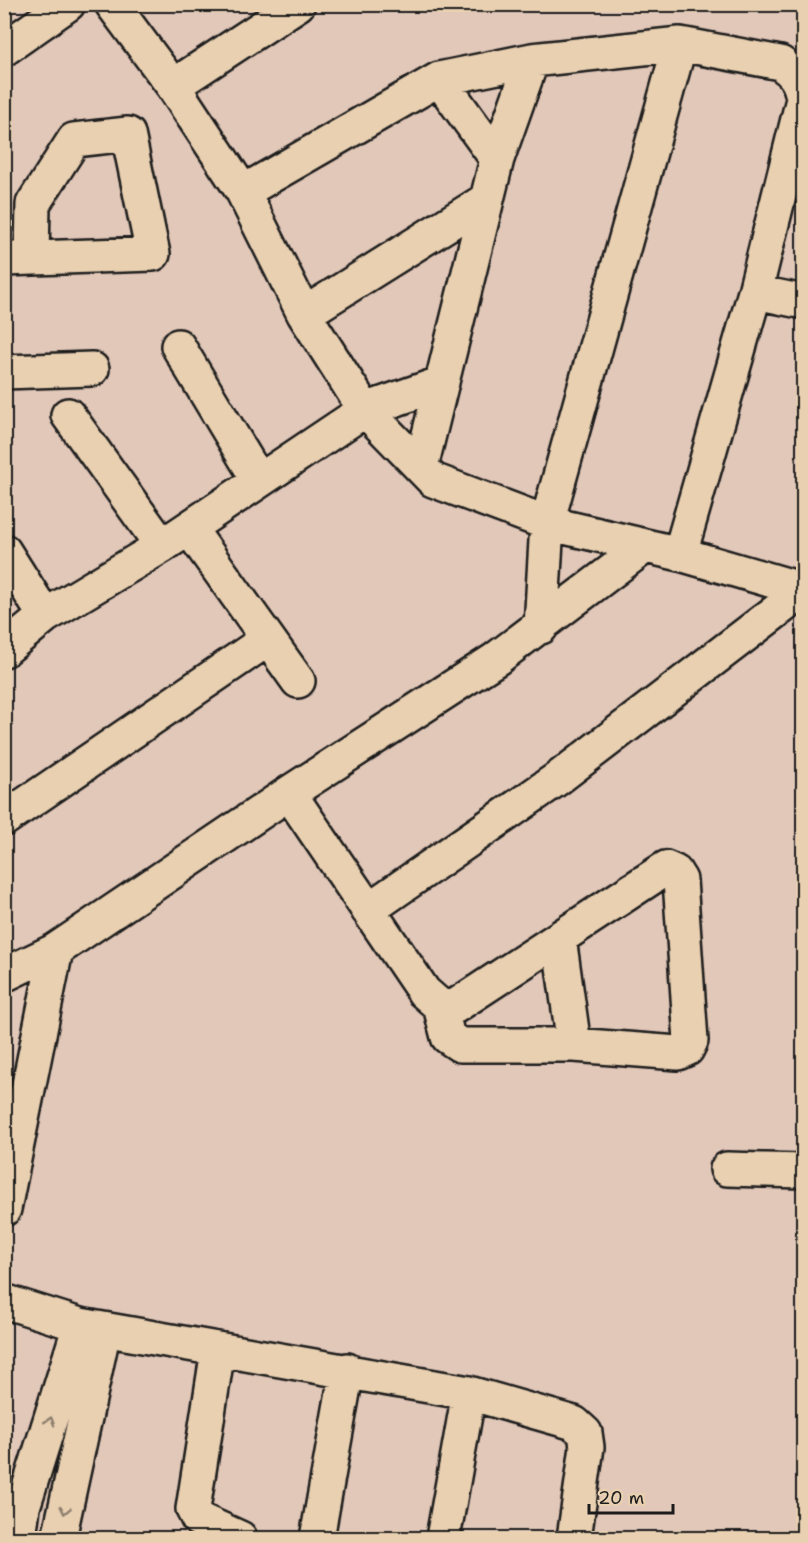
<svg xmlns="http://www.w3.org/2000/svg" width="808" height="1543" font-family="'Shantell Sans',sans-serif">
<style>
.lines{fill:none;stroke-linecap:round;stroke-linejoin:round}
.minor-casing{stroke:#1c1c1c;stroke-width:38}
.minor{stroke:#e9d0b1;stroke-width:33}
.oneway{stroke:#8d7f6e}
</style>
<rect width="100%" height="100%" fill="#e2c8b9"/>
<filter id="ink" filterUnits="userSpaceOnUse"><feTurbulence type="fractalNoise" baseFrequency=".0167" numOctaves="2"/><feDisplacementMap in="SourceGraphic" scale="12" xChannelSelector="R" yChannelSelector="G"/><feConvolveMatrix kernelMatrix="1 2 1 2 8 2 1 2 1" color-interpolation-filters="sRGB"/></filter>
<g filter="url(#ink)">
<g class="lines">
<defs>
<path id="minor" d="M112,4l61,82 70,106 61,122 61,96 68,70 114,43 133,31 124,36
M4,49l64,-45
M439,79l58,80
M173,86l125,-82
M243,192l196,-113 93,-19 148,-16 100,19c14,9 21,19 23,36l-48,193 -75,262
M4,259l149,-5 -25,-120 -54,6 -41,64 -1,54
M755,292l49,10
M304,314l182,-114
M178,346l81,135
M4,372l88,-3
M68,415l94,131
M421,467l76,-308 35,-99
M189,528l109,153
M4,551l41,65
M541,627l6,-104 133,-479
M4,650l41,-34 117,-70 203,-136 77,-27
M289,793l135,199 16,14 14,1 212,-139 9,4 5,8 11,161 -4,8 -9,4 -104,-8h-114l-12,-8 -8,-31
M4,819l264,-180
M368,910l189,-131 247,-189
M559,938l15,107
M4,975l52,-25 233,-157 207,-134 149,-113
M727,1169l77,2
M4,1209l52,-259
M4,1301l76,24 389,68 105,30 11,10 2,14 -13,91
M218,1350l-25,159 5,10 42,19
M19,1538l4,-31 57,-182
M59,1538l45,-208
M317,1538l30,-168
M443,1538l26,-145"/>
</defs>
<use href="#minor" class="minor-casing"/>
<use href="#minor" class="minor"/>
</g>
<defs><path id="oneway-chevron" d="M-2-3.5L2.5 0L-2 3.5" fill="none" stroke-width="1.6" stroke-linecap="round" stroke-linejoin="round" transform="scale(1.5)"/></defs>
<g class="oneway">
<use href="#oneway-chevron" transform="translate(50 1421) rotate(-73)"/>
<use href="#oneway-chevron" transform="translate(65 1510) rotate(102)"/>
</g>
</g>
<rect width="808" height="1543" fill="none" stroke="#e9d0b1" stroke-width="24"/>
<rect x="12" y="12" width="784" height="1519" fill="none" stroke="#1c1c1c" stroke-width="2" filter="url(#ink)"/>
<path d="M589 1504v9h84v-9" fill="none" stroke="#1c1c1c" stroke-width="3"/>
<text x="598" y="1504" font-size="18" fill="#1c1c1c" stroke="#e9d0b1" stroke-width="4.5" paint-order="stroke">20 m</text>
</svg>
